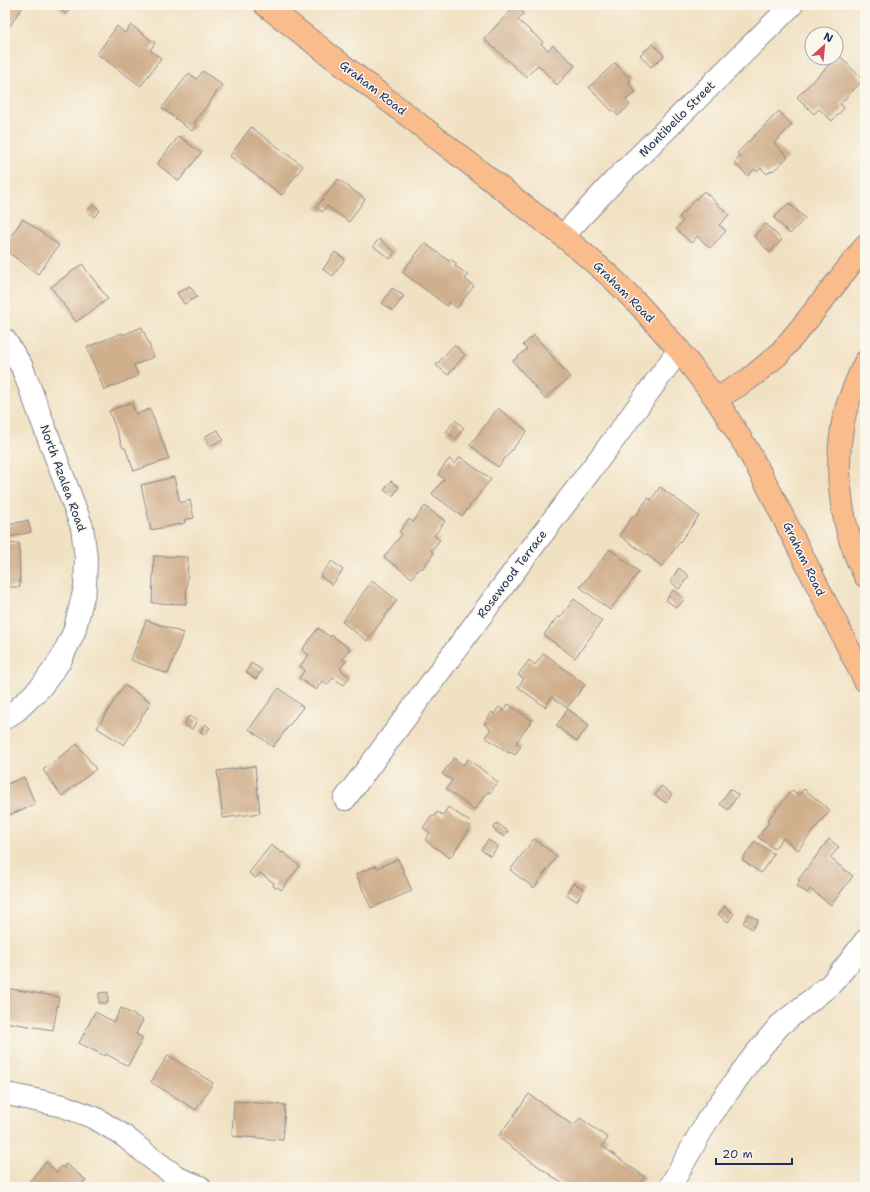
<svg xmlns="http://www.w3.org/2000/svg" width="870" height="1192" font-family="'Shantell Sans',sans-serif">
<style>
.building{fill:#d0af8d}
.lines{fill:none;stroke-linecap:round;stroke-linejoin:round}
.minor-casing{stroke:#868890;stroke-width:24}
.major-casing{stroke:#868890;stroke-width:24}
.highway-casing{stroke:#868890;stroke-width:24}
.minor{stroke:#fff;stroke-width:22}
.major{stroke:#fabc8b;stroke-width:22}
.highway{stroke:#fabc8b;stroke-width:22}
.labels{text-anchor:middle;stroke-width:3;stroke-linejoin:round;paint-order:stroke}
.street-label{font-size:12px;fill:#1b2f5e;stroke:#fbf7ec}
</style>
<rect width="100%" height="100%" fill="#fbf7ec"/>
<filter id="ink" filterUnits="userSpaceOnUse"><feTurbulence type="fractalNoise" baseFrequency=".025" numOctaves="2"/><feDisplacementMap in="SourceGraphic" scale="8" xChannelSelector="R" yChannelSelector="G"/><feConvolveMatrix kernelMatrix="1 2 1 2 8 2 1 2 1" color-interpolation-filters="sRGB"/></filter>
<filter id="wash" filterUnits="userSpaceOnUse"><feTurbulence type="fractalNoise" baseFrequency=".012" numOctaves="4" result="noise"/><feDisplacementMap in="SourceGraphic" scale="16" xChannelSelector="R" yChannelSelector="G"/><feGaussianBlur stdDeviation="0.9" result="paint"/><feColorMatrix in="noise" values="0 0 0 0 0 0 0 0 0 0 0 0 0 0 0 0 0 1.4 0 .05"/><feComposite in="paint" operator="in"/></filter>
<g filter="url(#wash)">
<rect width="100%" height="100%" fill="#f1e1c3"/>
<g id="blocks">
<path class="building" d="M5,5h19l-19,28z
M57,5h16l-7,9 -10,-8z
M515,6l9,7 -6,7 25,22 -2,2 7,6 5,-5 22,20 -18,20 -19,-20 -12,12 -42,-38z
M131,25l24,18 -5,7 11,8 -20,28 -44,-32 20,-28 8,7z
M653,44l11,12 -13,11 -11,-12z
M839,55l24,25 -23,24 4,4 -12,13 -13,-12 -5,5 -17,-17z
M615,63l16,17 -3,3 8,9 -10,8 4,5 -12,11 -5,-6 -1,1 -23,-24z
M203,71l19,14 -28,38 2,2 -4,6 -30,-23 27,-35 8,6z
M779,111l13,14 -18,18 14,14 -15,14 -1,-1 -5,4 -6,-6 -4,4 -2,-3 -7,7 -14,-13 6,-6 -3,-4z
M251,127l52,39 -21,29 -52,-39z
M179,136l22,17 -22,28 -22,-17z
M338,179l27,20 -16,23 -22,-16 -5,6 -6,-4z
M704,191l25,24 -10,10 7,6 -16,17 -13,-12 -6,7 -15,-14 7,-8 -4,-4z
M789,203l16,15 -15,16 -16,-16z
M94,204l6,7 -6,6 -7,-6z
M23,219l36,26 -21,29 -33,-24v-6z
M766,224l16,16 -12,13 -16,-17z
M379,239l16,13 -5,7 -17,-13z
M425,243l24,18 1,-2 7,5 -2,2 13,9 -3,4 9,7 -17,22 -8,-6 -2,4 -45,-34z
M335,252l10,7 -12,17 -10,-7z
M82,264l26,35 -32,23 -25,-35z
M190,286l7,11 -13,7 -7,-11z
M392,288l12,8 -11,15 -11,-8z
M142,327l12,30 -20,8 4,11 -34,14 -17,-43 35,-14 1,2z
M534,335l36,42 -25,22 -32,-38 14,-12 -4,-4z
M454,345l11,10 -17,20 -12,-10z
M131,402l5,12 14,-5 19,50 -35,12 -9,-23h-2l-14,-37z
M498,408l29,23 -29,36 -28,-22z
M455,420l9,8 -8,11 -10,-7z
M218,430l5,10 -13,6 -5,-10z
M460,457l31,22 -29,37 -30,-22 12,-15 -6,-5 11,-15 6,5z
M174,477l6,26 10,-3 4,18 -10,2 1,3 -34,7 -10,-45z
M391,481l8,6 -6,9 -9,-6z
M660,487l39,29 -37,50 -43,-31 14,-19 2,1 13,-19 3,2z
M425,506l20,15 -11,15 6,4 -9,11 3,2 -12,16 -2,-2 -8,11 -28,-21 18,-23 -3,-2 10,-13 4,3z
M28,520l3,12 -26,6v-12z
M19,543l1,44h-15v-43z
M610,549l29,23 -29,38 -30,-23z
M154,556l34,1 -2,47 -34,-1z
M332,561l11,9 -11,15 -12,-9z
M679,568l10,8 -10,13 -9,-8z
M372,581l25,19 -30,41 -25,-19z
M673,590l11,9 -7,9 -11,-8z
M574,599l28,22 -27,37 -31,-23 14,-19 2,2z
M146,620l37,13 -15,41 -37,-14z
M318,628l12,9 1,-2 19,14 -8,10 4,2 -6,8 10,8 -6,8 -11,-7 -6,7 -5,-4 -6,9 -17,-12 6,-8 -5,-4 9,-11 -7,-5z
M544,653l41,32 -18,23 -15,-11 -7,10 -27,-20 6,-8 -6,-4 11,-15 6,5z
M251,663l11,7 -6,9 -10,-7z
M124,685l27,17 -27,43 -27,-17z
M279,688l24,19 -30,40 -24,-18z
M508,704l24,16 -16,23 5,3 -6,9 -5,-3 -1,1 -24,-16 6,-8 -7,-5 8,-12 2,2 5,-7 5,4z
M568,709l21,16 -12,16 -21,-15z
M189,716l8,4 -5,9 -8,-4z
M205,724l5,4 -5,7 -5,-4z
M77,744l19,25 -34,27 -19,-26z
M454,758l9,7 5,-6 30,23 -8,11 -2,-1 -14,18 -28,-21 6,-9 -10,-6z
M255,766l5,47 -37,5 -6,-47z
M24,777l11,27 -30,13v-32z
M661,786l11,8 -6,9 -11,-8z
M730,789l8,6 -10,15 -8,-6z
M804,789l26,21 -32,40 -15,-12 -9,11 -16,-12 11,-15 -2,-1 25,-31 7,5z
M448,807l22,15 -2,2 3,3 -21,31 -25,-18 5,-7 -7,-5 8,-12 3,1 3,-5 6,3z
M497,823l11,8 -4,6 -11,-8z
M534,839l23,17 -23,32 -24,-18z
M829,839l10,8 -9,11 23,18 -22,29 -21,-16 -3,4 -10,-7 3,-5 -2,-1z
M488,840l10,6 -7,10 -10,-6z
M755,841l19,13 -13,19 -19,-13z
M271,845l11,8 1,-1 17,14 -19,24 -3,-3 -2,1 -3,-2 1,-3 -14,-10 -4,5 -7,-5z
M398,859l14,32 -41,17 -15,-34 20,-8 1,2z
M573,883l11,6 -7,12 -11,-6z
M725,906l9,8 -6,8 -10,-8z
M748,914l10,6 -6,9 -9,-6z
M6,988l53,9 -6,33 -48,-8z
M108,992v11h-9v-10z
M121,1008l22,12 -7,14 7,4 -15,28 -22,-12 -1,2 -26,-13 16,-31 19,10z
M168,1055l45,28 -17,27 -45,-28z
M529,1094l45,32 6,-8 28,20 -6,8 43,31 -8,10h-70l-69,-50z
M234,1101l51,4 -2,35 -51,-4z
M46,1162l11,10 4,-6 2,2 3,-4 20,16 -4,4 3,3h-57l-2,-2z"/>
</g>
</g>
<g filter="url(#ink)">
<use href="#blocks" fill-opacity="0" stroke="#868890" stroke-width="1"/>
<g class="lines">
<defs>
<path id="minor" d="M563,236l52,-56 177,-175
M5,340l17,27 60,160 4,31 -1,30 -11,44 -14,29 -19,26 -24,23 -12,8
M345,799l164,-221 106,-140 64,-88
M12,1095l51,11 32,12 29,18 31,25 25,18 20,8
M670,1187l37,-66 45,-63 28,-33 51,-41 16,-19 18,-24"/>
<path id="major" d="M265,5l298,231 47,40 31,31 38,43 37,49 30,48 22,40 97,194"/>
<path id="highway" d="M865,362c-9,21 -20,43 -23,66 -8,49 0,104 23,148
M716,399l33,-20 29,-24 30,-36 57,-73"/>
</defs>
<use href="#minor" class="minor-casing"/>
<use href="#major" class="major-casing"/>
<use href="#highway" class="highway-casing"/>
<use href="#minor" class="minor"/>
<use href="#major" class="major"/>
<use href="#highway" class="highway"/>
</g>
</g>
<g class="labels">
<g class="street-label">
<text transform="translate(373 88) rotate(38)" y="4">Graham Road</text>
<text transform="translate(677 119) rotate(-45)" y="4">Montibello Street</text>
<text transform="translate(624 292) rotate(45)" y="4">Graham Road</text>
<text transform="translate(63 478) rotate(70)" y="4">North Azalea Road</text>
<text transform="translate(804 559) rotate(64)" y="4">Graham Road</text>
<text transform="translate(512 574) rotate(-53)" y="4">Rosewood Terrace</text>
</g>
</g>
<rect width="870" height="1192" fill="none" stroke="#fbf7ec" stroke-width="20"/>
<g transform="translate(824 46) rotate(27)"><circle r="19" fill="#fbf7ec" stroke="#a1a7b3"/>
<path d="M0-3L7 15L0 10L-7 15Z" fill="#d1495b"/>
<text y="-6" font-size="11" font-weight="bold" text-anchor="middle" fill="#1b2f5e">N</text>
</g>
<path d="M716 1158v6h76v-6" fill="none" stroke="#1b2f5e" stroke-width="2"/>
<text x="722" y="1158" font-size="12" fill="#1b2f5e" stroke="#fbf7ec" stroke-width="3" paint-order="stroke">20 m</text>
</svg>
